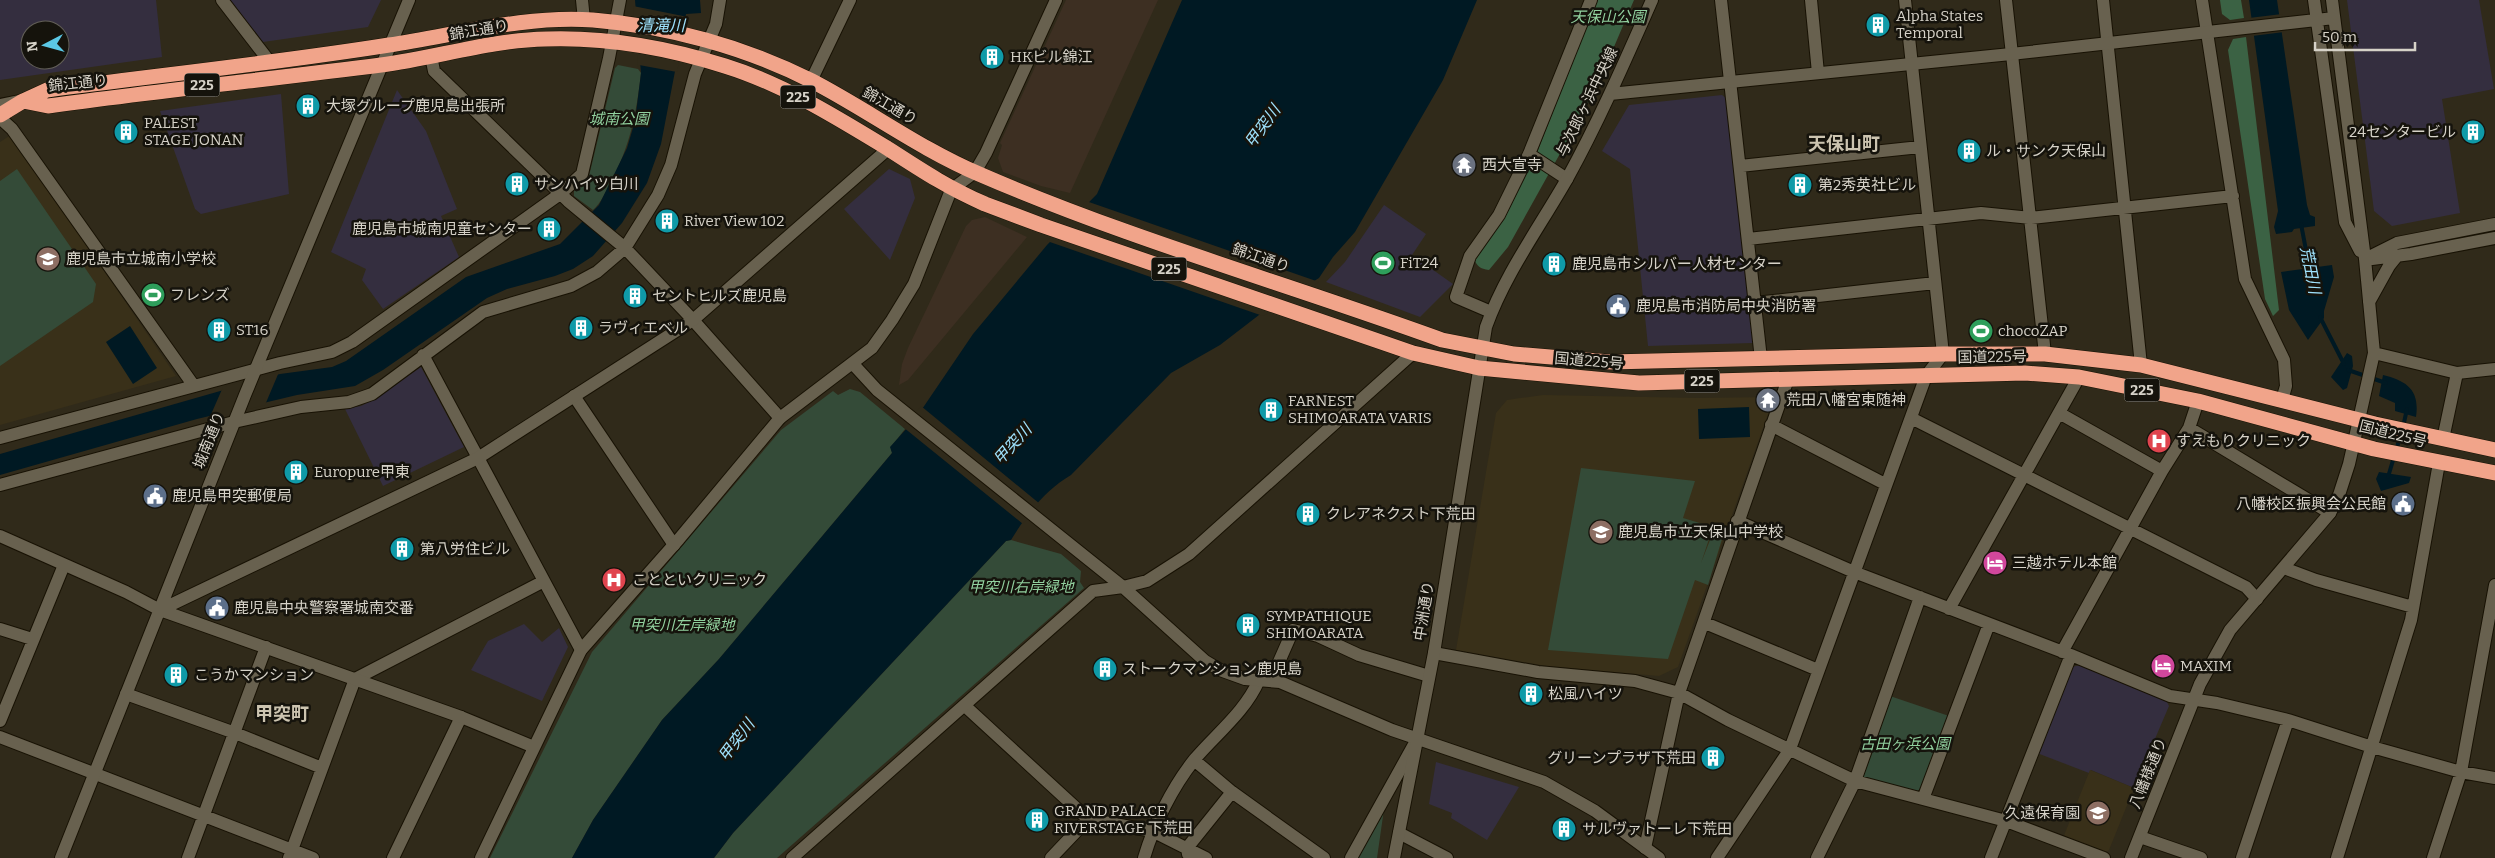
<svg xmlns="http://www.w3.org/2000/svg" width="2495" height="858" font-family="Bitter,'Noto Sans JP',serif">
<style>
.commercial{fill:#342e3f;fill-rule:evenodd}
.industrial{fill:#3d2f22}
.built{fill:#393019}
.green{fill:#344b38}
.forest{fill:#3b6244}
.water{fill:#001923}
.pier{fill:#302a1a}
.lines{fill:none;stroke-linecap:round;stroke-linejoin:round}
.stream{stroke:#001923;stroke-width:4}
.street-casing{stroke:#181204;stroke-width:14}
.secondary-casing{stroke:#181204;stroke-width:14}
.highway-casing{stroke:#181204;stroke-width:16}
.street{stroke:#68614f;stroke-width:12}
.secondary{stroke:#68614f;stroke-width:12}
.highway{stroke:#f1a48a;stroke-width:15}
.labels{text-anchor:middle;stroke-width:5;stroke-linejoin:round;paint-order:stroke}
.shield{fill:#15130c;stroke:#9c9990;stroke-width:1}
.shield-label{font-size:14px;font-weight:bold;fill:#d6d2c8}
.poi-label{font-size:15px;fill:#d6d2c8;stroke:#15130c;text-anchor:start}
.park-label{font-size:15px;font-style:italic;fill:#91d09e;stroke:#15130c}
.street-label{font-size:15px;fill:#d6d2c8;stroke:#15130c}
.water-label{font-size:16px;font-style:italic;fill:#9ee1fc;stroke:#15130c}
.quarter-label{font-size:18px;font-weight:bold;fill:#ccc4b0;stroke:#15130c}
</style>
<rect width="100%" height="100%" fill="#302a1a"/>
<path class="commercial" d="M0,0h156l6,57 -162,23zM30,30h30v30h-30z
M230,0h151l-13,27 -105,15z
M2347,0h132l15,89 -52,10 18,114 -68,13 -18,-15z
M397,90l29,41 31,78 -16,7 18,41 -76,52 -21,-29 4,-11 -35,-17z
M281,94l8,100 -88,20 -6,-5 -35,-98z
M1722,95l5,4 26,244 -105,3 -18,-177 -28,-18 27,-46z
M889,169l21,10 5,19 -25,62 -46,-51z
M1384,205l42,29 -14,21 41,29 -33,33 -94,-35 19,-20z
M421,367l43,80 -81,39 -38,-77 16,-3 14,-7z
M524,624l18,18 17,-14 9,19 -26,54 -71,-31 17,-29z
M2081,665l85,35 3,6 -35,82 -43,-18 -2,3 -52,-20 35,-86z
M1436,762l83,25 -32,53 -36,-22 1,-5 -23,-9z"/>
<path class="industrial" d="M1066,0h92l-88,193 -29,-7 -38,-14 -5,-14 4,-13 -2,-2z
M985,217l42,20 -119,143 -9,5 3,-21 6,-16 58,-122 6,-6z"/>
<path class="built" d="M11,135l165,241 -176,49v-283z
M1543,395l154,3 77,-1 -96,270 -19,9 -113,-10 -90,-16 40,-237 11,-13z
M2090,770l44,18 -25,62 -7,4 -39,-16z"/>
<path class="green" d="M618,65l20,4 3,4c-5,43 -11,73 -31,111 -5,9 -9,19 -17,26l-19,-14v-5l15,-15 26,-108z
M17,169l79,115 -3,18 -93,64v-185z
M850,389l10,3 45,37 -14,18 1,6 -173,206 -57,61 -69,100 -21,38h-82l102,-206 189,-222 52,-39 5,4z
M1581,468l114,13 -12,37 30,9 -12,36 11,-28 10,4 -14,46 -13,-5 -27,79 -120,-9z
M1011,540l50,14 20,17 -1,11 4,6 -307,270h-63l19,-25 273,-292z
M1890,696l59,20 -28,73 -8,4 -49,-15 -3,-5z
M1384,809l-7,49h-19z"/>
<path class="forest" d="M1597,0h37l-38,89 -88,158 -19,23c-9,-1 -12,-4 -15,-11l30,-40 34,-69z
M2220,0h21l3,18 -14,2 -8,-6z
M2246,37l33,273 -6,6 -8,-17 -37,-249 5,-11z"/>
<path class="water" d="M635,0h65l1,13 -15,1 -25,130 -14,39 -25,40 -29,33 -20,13 -18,7 -48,13 -20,9 -104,72 -28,16 -58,9 -100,24 -197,56v-21l280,-80 52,-7 14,-6 120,-84 94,-33 39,-39 28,-57 8,-27 6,-48z
M1182,0h295l-34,80 -88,152 -22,25 -14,21 -60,37 -39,30 -49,28 -100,102c-27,16 -44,39 -60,65l-5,1 -273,292 -19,25h-142l21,-38 69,-100 57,-61 173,-206 -2,-6 26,-29 57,-84 74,-89 50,-51z
M2249,0h28l30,205 3,10 5,2v9l-21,3 -2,3 -16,2 -2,-7 4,-16z
M2332,265l2,12 -10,34v7l-16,22 -19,-30 -8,-38z
M130,326l27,42 -24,16 -27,-42z
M2347,353l5,3 1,10 -6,22 -4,2 -12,-13z
M2383,375c24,6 37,15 33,42l-21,-6v-8l-16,-7z
M1749,407l1,30 -51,2 -1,-30z
M2379,472l32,5 -2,6 -28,8 -5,-12z"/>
<path class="pier" d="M633,6l55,11 -11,55 -38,-7 -1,2z
M2282,14l2,18 -32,4 -3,-18z
M1086,201l233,81 -56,34 -216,-75z
M279,372l-14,33 -56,14 14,-32z
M921,406l119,98 -17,20 -120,-97z"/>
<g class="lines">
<path class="stream" d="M2301,224l9,47
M2320,317l24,47
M2348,370l38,13
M2403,427l4,-18
M2396,451l5,-18
M2388,477l6,-20"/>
<defs>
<path id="street" d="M222,0l47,61
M582,0l2,20
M1721,0l40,359
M1811,0l7,73
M2006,0l39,354
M2103,0l38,365
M2202,0l43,279 39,81 2,26 -4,14
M431,56l3,15 134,130 57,47 68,72 87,98
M811,81l39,-81
M0,118l12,11 182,257
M1529,154l38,25
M1740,166l180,-19
M975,172l11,-19 70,-153
M1748,239l233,-26 50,5 202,-22
M1755,303l180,-20
M1491,312l-35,-15 14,-41 29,-41 30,-61 62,-154
M423,355l158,295
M574,396l100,149
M2059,413l103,58
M1911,418l335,169 11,12
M1771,425l114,59
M2189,428l141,85
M0,438l280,-75 52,-11 20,-10 208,-148 22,-20 27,-116 11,-58
M2443,439l14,-66
M0,485l234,-63 67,-15 48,-5 23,-8 111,-82 88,-26 26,-14 28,-24 33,-53 13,-30 24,-91 21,-50 4,-24
M1737,521l117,51 217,83 99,41 47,7 71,17 84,27 89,25 34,6
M2284,568l32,12 97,27
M1123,587l24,-6 42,-27 224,-201
M1949,609l130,-232
M1705,623l113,47
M0,629l32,10
M2062,652l100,-181 27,-43 9,-27
M1434,653l104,19 97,9 44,12 49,27 127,61 151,40 98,37
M1271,680l22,-50 25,6 41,19 70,21
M126,694l109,39 87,35
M965,706l123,113 64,12 54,27
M0,721l64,-156
M0,737l313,121
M1194,760l38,32 92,66
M1923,799l66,-175
M1399,833l48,25
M2140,837l61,21
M1645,848l34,-155 109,-314
M1188,854l-1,-6 45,-56
M188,858l78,-211
M289,858l66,-179 189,-98
M393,858l68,-141
M1051,858l37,-39
M1144,858c10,-34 28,-70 50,-98 22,-26 51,-48 65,-80
M1351,858l65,-117
M1717,858l73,-109 136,-373 17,-22 -38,-354
M1817,858l38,-77 65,-184
M1991,858l80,-203
M2242,858l46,-138
M2337,858l74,-238 28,-157
M2433,858l28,-86 34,-187"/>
<path id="secondary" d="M2314,0l31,222 15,29
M1610,94l401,-40 323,-36
M0,105l20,-4
M2365,259l32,-16 98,-19
M2372,259l39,-5 84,-16
M2369,302l20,-36 8,-10
M2374,353l83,20 38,-4
M853,364l24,26 246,197 82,74 15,9 25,9 35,3 112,48 152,52 51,29 64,47
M0,536l126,56 34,18 301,107 73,30
M160,610l318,-152 215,-138 195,-171
M61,858l184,-463 164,-395
M481,858l100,-208 98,-111 101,-121 92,-70 20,-28 22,-36 37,-94 24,-18
M792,858l301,-267 30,-4
M1394,858l40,-205 52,-326c19,-53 53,-99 81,-148 32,-58 58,-118 85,-179
M2131,858l69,-174 30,-54 100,-117 9,-18 10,-31 25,-111 -9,-94 -33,-259"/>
<path id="highway" d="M23,101l25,5c111,-15 222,-27 333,-41 55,-7 109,-25 165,-26 60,-2 122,9 179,27 58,18 111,51 162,82 34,22 61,40 98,56l56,21 372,128 66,15 160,15 386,-10 54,4 119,24 176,48 121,24
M0,115l23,-14 24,-11c114,-15 229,-27 342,-45 67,-10 136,-30 204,-25 75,6 152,27 219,61 56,29 108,68 167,93 150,65 309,110 463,166l72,14 96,8 333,-8h102l96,11 234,59 120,26"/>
</defs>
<use href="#street" class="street-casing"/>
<use href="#secondary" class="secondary-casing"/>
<use href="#highway" class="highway-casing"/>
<use href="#street" class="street"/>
<use href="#secondary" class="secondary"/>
<use href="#highway" class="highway"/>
</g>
<defs>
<symbol id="building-disc" viewBox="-11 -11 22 22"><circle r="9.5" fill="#0f9aa8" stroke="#15130c"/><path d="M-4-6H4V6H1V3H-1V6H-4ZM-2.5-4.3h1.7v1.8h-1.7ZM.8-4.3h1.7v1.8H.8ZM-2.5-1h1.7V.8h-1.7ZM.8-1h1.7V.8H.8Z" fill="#fff"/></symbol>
<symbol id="temple-disc" viewBox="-11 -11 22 22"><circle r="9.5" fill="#6b7280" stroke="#15130c"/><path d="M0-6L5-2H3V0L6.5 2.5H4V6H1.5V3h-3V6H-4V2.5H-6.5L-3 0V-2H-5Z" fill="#fff"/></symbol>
<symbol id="school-disc" viewBox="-11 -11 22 22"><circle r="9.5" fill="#8d6e63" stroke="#15130c"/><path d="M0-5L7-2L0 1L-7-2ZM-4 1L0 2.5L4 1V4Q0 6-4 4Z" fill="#fff"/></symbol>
<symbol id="stadium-disc" viewBox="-11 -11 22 22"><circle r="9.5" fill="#2e9e5b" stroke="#15130c"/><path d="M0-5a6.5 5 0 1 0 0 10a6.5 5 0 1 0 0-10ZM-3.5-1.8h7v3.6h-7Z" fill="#fff"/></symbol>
<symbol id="civic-disc" viewBox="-11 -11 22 22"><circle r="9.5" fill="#5c6f8a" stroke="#15130c"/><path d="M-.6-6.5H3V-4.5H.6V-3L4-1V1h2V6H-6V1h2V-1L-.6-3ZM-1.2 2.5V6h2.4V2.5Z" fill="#fff"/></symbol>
<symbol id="hospital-disc" viewBox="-11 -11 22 22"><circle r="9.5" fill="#e0444e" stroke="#15130c"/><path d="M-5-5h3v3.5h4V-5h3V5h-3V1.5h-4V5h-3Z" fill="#fff"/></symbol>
<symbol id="hotel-disc" viewBox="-11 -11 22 22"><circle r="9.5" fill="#d1479c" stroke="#15130c"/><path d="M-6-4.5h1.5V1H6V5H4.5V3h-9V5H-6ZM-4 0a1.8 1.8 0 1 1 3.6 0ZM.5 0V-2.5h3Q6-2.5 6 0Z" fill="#fff"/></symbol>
</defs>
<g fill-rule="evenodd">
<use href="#building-disc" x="1864" y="11" width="28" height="28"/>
<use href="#building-disc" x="978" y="43" width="28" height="28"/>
<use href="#building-disc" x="294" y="92" width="28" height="28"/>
<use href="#building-disc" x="112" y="118" width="28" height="28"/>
<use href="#building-disc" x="2459" y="118" width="28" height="28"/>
<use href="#building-disc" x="1955" y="137" width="28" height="28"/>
<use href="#temple-disc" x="1450" y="151" width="28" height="28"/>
<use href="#building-disc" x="503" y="170" width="28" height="28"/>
<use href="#building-disc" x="1786" y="171" width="28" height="28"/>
<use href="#building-disc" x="653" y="207" width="28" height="28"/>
<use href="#building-disc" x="535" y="215" width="28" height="28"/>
<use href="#school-disc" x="34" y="245" width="28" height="28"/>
<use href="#stadium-disc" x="1369" y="249" width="28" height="28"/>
<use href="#building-disc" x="1540" y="250" width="28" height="28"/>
<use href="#stadium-disc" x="139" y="281" width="28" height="28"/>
<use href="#building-disc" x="621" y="282" width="28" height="28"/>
<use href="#civic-disc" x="1604" y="292" width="28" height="28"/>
<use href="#building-disc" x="567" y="314" width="28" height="28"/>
<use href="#building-disc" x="205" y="316" width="28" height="28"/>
<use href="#stadium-disc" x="1967" y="317" width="28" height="28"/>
<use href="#temple-disc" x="1754" y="386" width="28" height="28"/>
<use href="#building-disc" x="1257" y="396" width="28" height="28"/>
<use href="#hospital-disc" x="2145" y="427" width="28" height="28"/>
<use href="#building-disc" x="282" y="458" width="28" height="28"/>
<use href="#civic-disc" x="141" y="482" width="28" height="28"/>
<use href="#civic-disc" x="2389" y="490" width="28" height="28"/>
<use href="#building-disc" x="1294" y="500" width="28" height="28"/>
<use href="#school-disc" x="1587" y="518" width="28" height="28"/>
<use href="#building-disc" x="388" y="535" width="28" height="28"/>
<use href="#hotel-disc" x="1981" y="549" width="28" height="28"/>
<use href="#hospital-disc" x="600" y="566" width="28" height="28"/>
<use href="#civic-disc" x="203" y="594" width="28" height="28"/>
<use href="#building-disc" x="1234" y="611" width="28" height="28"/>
<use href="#hotel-disc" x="2149" y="652" width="28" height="28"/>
<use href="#building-disc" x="1091" y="655" width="28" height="28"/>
<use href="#building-disc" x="162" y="661" width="28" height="28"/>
<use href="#building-disc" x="1517" y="680" width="28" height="28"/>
<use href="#building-disc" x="1699" y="744" width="28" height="28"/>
<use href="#school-disc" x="2084" y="799" width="28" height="28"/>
<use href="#building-disc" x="1023" y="806" width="28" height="28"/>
<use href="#building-disc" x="1550" y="815" width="28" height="28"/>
</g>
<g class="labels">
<g class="shield">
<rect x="184.5" y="73.5" width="35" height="23" rx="4"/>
<rect x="780.5" y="85.5" width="35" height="23" rx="4"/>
<rect x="1151.5" y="257.5" width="35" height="23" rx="4"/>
<rect x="1684.5" y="369.5" width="35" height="23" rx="4"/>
<rect x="2124.5" y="378.5" width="35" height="23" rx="4"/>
</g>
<g class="shield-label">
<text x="202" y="90">225</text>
<text x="798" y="102">225</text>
<text x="1169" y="274">225</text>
<text x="1702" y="386">225</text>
<text x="2142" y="395">225</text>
</g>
<g class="poi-label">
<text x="1896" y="21">Alpha States<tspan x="1896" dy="17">Temporal</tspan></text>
<text x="1010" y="62">HKビル錦江</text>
<text x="326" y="111">大塚グループ鹿児島出張所</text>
<text x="144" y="128">PALEST<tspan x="144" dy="17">STAGE JONAN</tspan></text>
<text x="2456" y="137" text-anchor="end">24センタービル</text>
<text x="1986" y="156">ル・サンク天保山</text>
<text x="1482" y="170">西大宣寺</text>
<text x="534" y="189">サンハイツ白川</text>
<text x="1818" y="190">第2秀英社ビル</text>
<text x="684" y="226">River View 102</text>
<text x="532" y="234" text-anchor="end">鹿児島市城南児童センター</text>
<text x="66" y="264">鹿児島市立城南小学校</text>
<text x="1400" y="268">FiT24</text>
<text x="1572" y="269">鹿児島市シルバー人材センター</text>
<text x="170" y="300">フレンズ</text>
<text x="652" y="301">セントヒルズ鹿児島</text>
<text x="1636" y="311">鹿児島市消防局中央消防署</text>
<text x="598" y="333">ラヴィエベル</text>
<text x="236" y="335">ST16</text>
<text x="1998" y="336">chocoZAP</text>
<text x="1786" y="405">荒田八幡宮東随神</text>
<text x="1288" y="406">FARNEST<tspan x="1288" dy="17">SHIMOARATA VARIS</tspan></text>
<text x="2176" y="446">すえもりクリニック</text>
<text x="314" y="477">Europure甲東</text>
<text x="172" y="501">鹿児島甲突郵便局</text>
<text x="2386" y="509" text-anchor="end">八幡校区振興会公民館</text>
<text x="1326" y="519">クレアネクスト下荒田</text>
<text x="1618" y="537">鹿児島市立天保山中学校</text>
<text x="420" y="554">第八労住ビル</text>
<text x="2012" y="568">三越ホテル本館</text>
<text x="632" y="585">ことといクリニック</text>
<text x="234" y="613">鹿児島中央警察署城南交番</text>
<text x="1266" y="621">SYMPATHIQUE<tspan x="1266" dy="17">SHIMOARATA</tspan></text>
<text x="2180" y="671">MAXIM</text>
<text x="1122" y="674">ストークマンション鹿児島</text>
<text x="194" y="680">こうかマンション</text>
<text x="1548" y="699">松風ハイツ</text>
<text x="1696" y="763" text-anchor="end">グリーンプラザ下荒田</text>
<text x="1054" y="816">GRAND PALACE<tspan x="1054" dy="17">RIVERSTAGE 下荒田</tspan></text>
<text x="2080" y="818" text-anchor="end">久遠保育園</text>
<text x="1582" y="834">サルヴァトーレ下荒田</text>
</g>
<g class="park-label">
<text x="1608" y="22">天保山公園</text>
<text x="619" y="124">城南公園</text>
<text x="1021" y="592">甲突川右岸緑地</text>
<text x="682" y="630">甲突川左岸緑地</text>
<text x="1905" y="749">古田ヶ浜公園</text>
</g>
<g class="street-label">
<text transform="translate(479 30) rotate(-9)" y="5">錦江通り</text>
<text transform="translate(78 83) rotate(-6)" y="5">錦江通り</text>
<text transform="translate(1587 102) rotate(-64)" y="5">与次郎ヶ浜中央線</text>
<text transform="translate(890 106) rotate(30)" y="5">錦江通り</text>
<text transform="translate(1261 258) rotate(19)" y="5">錦江通り</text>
<text transform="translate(1992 357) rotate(-1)" y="5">国道225号</text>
<text transform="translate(1589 361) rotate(5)" y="5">国道225号</text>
<text transform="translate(2393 434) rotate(14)" y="5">国道225号</text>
<text transform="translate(209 440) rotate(-68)" y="5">城南通り</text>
<text transform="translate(1424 611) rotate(-81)" y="5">中洲通り</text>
<text transform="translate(2148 773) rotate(-68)" y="5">八幡様通り</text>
</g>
<g class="water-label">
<text x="661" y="31">清滝川</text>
<text transform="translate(1262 126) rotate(-54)" y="6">甲突川</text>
<text transform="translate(2311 270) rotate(79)" y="6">荒田川</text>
<text transform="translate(1012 444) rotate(-48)" y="6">甲突川</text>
<text transform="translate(736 740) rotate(-53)" y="6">甲突川</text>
</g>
<g class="quarter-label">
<text x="1844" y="150">天保山町</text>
<text x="282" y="720">甲突町</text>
</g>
</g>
<g transform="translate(45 45) rotate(264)"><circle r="24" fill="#15130c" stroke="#625f57"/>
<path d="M0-4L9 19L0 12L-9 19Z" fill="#5bc8e6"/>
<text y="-8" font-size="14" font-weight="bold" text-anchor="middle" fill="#d6d2c8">N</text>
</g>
<path d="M2315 42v8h100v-8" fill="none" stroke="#d6d2c8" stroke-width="2.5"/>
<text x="2322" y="42" font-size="15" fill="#d6d2c8" stroke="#15130c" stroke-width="4" paint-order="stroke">50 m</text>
</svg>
